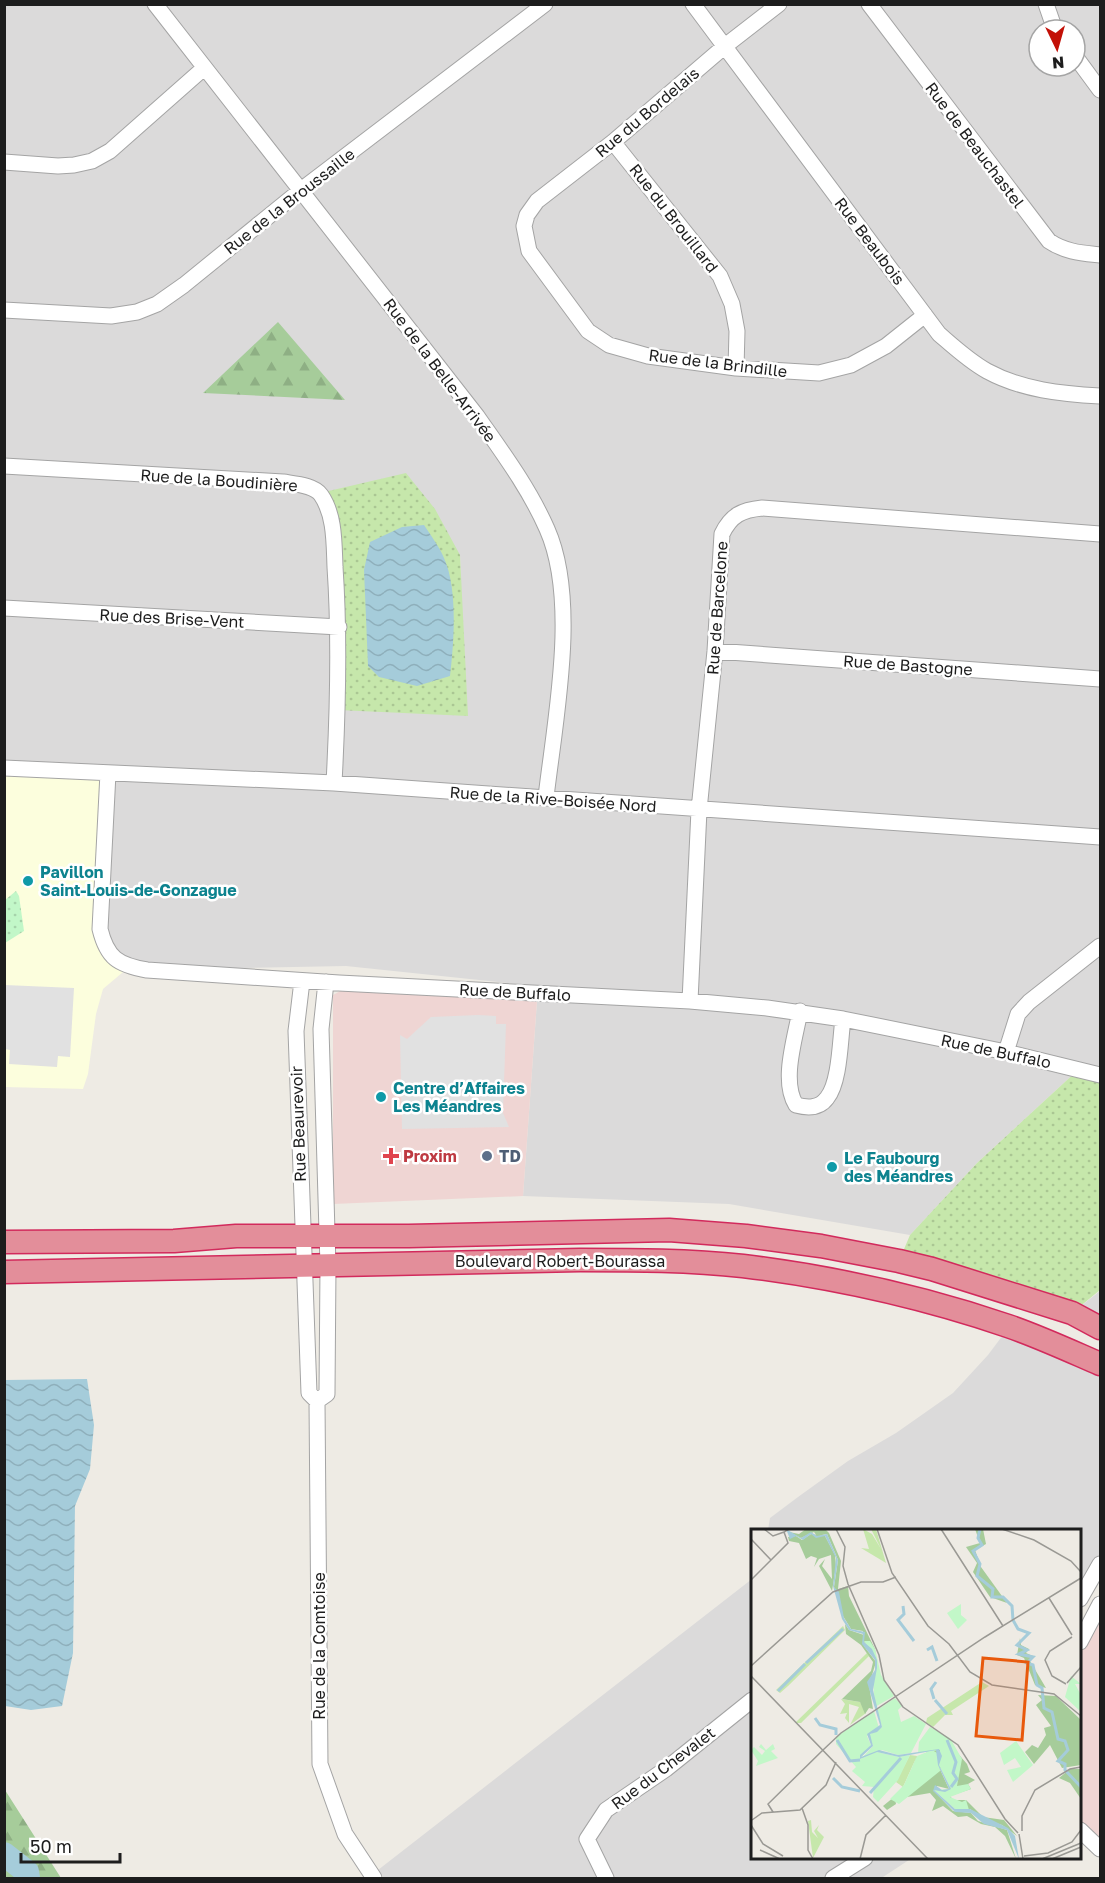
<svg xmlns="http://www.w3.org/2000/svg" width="1105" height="1883" font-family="'Golos Text',sans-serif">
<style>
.residential{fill:#dbdada;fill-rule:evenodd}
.commercial{fill:#efd5d3}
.education{fill:#fcfedd}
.grass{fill:url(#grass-dots)}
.forest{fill:url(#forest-firs)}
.park{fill:url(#park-dots)}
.parking{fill:#e1e1e1}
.water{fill:url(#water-waves)}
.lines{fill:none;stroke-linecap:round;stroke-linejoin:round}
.river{stroke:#a5ccda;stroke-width:24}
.minor-casing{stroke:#a4a4a4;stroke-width:17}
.highway-casing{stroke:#d22a5c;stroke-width:25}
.minor{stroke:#fff;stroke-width:15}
.highway{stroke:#e38e9a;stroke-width:22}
.culture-dot{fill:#0f9aa8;stroke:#fff;stroke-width:2}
.health-dot{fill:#e0444e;stroke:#fff;stroke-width:2}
.service-dot{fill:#5c6f8a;stroke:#fff;stroke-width:2}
.labels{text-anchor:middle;stroke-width:5;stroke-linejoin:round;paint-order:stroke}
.street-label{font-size:16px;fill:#1d1d1d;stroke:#fff}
.culture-label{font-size:16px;font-weight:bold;fill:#0d838f;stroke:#fff;text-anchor:start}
.health-label{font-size:16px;font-weight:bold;fill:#be3a42;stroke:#fff;text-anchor:start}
.service-label{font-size:16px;font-weight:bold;fill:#4e5e75;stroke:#fff;text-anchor:start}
.inset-river{fill:none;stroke:#a5ccda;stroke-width:3}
.inset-road{fill:none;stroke:#9a9994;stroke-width:1.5}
.view{fill:#e8590c;fill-opacity:0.15;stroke:#e8590c;stroke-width:3}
.inset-edge{fill:none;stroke:#1d1d1d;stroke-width:3}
</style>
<defs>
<pattern id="grass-dots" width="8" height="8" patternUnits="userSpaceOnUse" patternTransform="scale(1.5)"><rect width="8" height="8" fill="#c6e7ab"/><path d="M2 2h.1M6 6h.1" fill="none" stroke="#aac693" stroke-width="1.8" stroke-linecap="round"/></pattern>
<pattern id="forest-firs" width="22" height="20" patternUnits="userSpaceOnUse" patternTransform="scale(1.5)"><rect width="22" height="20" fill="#a6cc9a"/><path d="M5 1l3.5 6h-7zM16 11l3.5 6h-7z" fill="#8eaf84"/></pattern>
<pattern id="park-dots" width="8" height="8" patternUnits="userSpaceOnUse" patternTransform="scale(1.5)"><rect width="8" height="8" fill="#c2f7c8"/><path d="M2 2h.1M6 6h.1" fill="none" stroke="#a6d3ab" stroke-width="1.8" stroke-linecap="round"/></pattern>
<pattern id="water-waves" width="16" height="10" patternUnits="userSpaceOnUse" patternTransform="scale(1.5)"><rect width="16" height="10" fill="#a5ccda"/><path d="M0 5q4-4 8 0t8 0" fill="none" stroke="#8eafbb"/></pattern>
</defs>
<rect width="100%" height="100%" fill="#eeebe4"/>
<path class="residential" d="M4,5h1096v1060l-9,7 -12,-3 -102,94 -67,72 -181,-31 -206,-8 14,-195h144l-335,-35 -199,4 -25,-7 -117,-195zM1039,30h36v36h-36zM333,532l127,23 1,28z
M1100,1291v37l-28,-15z
M1009,1327l91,37v200l-20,35v-69h-312l2,-12 28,-21 50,-36 48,-28 57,-40 35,-38z
M752,1579v279h160l-29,19v1h-499l-6,-8z"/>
<path class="commercial" d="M346,988l191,13 -14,195 -190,8v-209z
M1100,1604v245l-20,-19v-188z"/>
<path class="education" d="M5,768l103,5 -8,156 29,38 -26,22 -7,25 -8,60 -5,15 -78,-2z"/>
<path class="grass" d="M406,473l29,36 25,46 8,161 -130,-6 -5,-174 -13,-43z
M1100,1065v225l-28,23 -173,-52 11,-26 67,-72 102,-94 12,3z"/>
<path class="forest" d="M278,322l67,78 -142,-7z
M5,1790l56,88h-56z"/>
<path class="park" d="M16,891l3,5 5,35 -19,12v-43z"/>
<path class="parking" d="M5,985l69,3 -4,69 -12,-1 -1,11 -48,-3 1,-14 -5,-1z
M478,1015l18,1v8h10l-3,89 6,14 -107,2 -2,-94 7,4 24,-22z"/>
<path class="water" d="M424,525c7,11 15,21 20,33 14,31 10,84 6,118l-33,10 -38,-9 -11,-11 -4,-96 6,-28 32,-15z
M87,1379l7,46 -4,44 -15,37 -2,147 -11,53 -31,4 -26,-4v-326z"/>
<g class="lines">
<path class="river" d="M4,1854l23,18 1,6"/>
<defs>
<path id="minor" d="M155,4l322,412c25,36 52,72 70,113 32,72 8,190 -1,268
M693,4l246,330c15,13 30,27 48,37 35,19 75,23 113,25
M779,4l-54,42 -112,96 -76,59 -10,14 -3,11 5,25 59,80 21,14 39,11 88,12 83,5 32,-8 35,-19 39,-31
M869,4l180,237c16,11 33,12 51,14
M1046,4l9,26
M1075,56l25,34
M613,142l107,134 12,28 5,27 -1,37
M4,162l54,4 16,-1 18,-4 18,-10 94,-83
M4,310l107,6 26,-4 20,-8 27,-19 117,-95 244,-186
M4,466l279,16c12,2 31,3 38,13 14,20 13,49 14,72 5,73 3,142 -1,216
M4,608l335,19
M715,651l385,28
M4,768l330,15 766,54
M108,773l-8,156c7,29 18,36 47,41l192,13 351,18 77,7 76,11 163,33 94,23
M302,981l-6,50 13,362 8,8 3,363 25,70 29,44
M690,1001l9,-191 16,-159 7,-117c9,-19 20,-24 40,-26l338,26
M800,1011c-5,28 -19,70 -4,94 11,3 23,4 31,-7 13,-16 13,-58 16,-79
M1006,1052l12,-38 11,-12 71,-56
M317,1401l10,-7 1,-128 -7,-237 5,-47
M1080,1599l20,-35
M1080,1642l20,-38
M1080,1830l20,19
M606,1878l-19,-39 19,-29 60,-41 86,-69
M833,1878l32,-20"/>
<path id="highway" d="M4,1242l170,-1 62,-5h173l260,-6 77,6 75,10 78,15 33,8 140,44 28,15
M4,1272l576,-12c54,0 109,0 163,6 90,11 180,31 265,60 32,11 62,25 92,38"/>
</defs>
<use href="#minor" class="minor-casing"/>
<use href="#highway" class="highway-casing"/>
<use href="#minor" class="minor"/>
<use href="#highway" class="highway"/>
</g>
<g class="culture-dot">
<circle cx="28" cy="881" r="6"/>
<circle cx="381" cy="1097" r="6"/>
<circle cx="832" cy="1167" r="6"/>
</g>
<path class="health-dot" d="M388 1147h6v6h6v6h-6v6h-6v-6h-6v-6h6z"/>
<circle class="service-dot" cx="487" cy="1156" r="6"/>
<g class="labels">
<g class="street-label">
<text transform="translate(647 112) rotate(-40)" y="6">Rue du Bordelais</text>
<text transform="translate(975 145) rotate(53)" y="6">Rue de Beauchastel</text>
<text transform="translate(289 201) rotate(-38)" y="6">Rue de la Broussaille</text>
<text transform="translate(674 218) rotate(52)" y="6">Rue du Brouillard</text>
<text transform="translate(870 241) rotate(53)" y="6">Rue Beaubois</text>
<text transform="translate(718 363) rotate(7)" y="6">Rue de la Brindille</text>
<text transform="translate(440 370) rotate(53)" y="6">Rue de la Belle-Arrivée</text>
<text transform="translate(219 480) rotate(4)" y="6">Rue de la Boudinière</text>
<text transform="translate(717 608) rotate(-86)" y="6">Rue de Barcelone</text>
<text transform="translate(172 618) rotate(3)" y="6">Rue des Brise-Vent</text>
<text transform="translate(908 665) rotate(4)" y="6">Rue de Bastogne</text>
<text transform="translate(553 799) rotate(4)" y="6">Rue de la Rive-Boisée Nord</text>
<text transform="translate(515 992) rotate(3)" y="6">Rue de Buffalo</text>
<text transform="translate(996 1051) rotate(12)" y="6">Rue de Buffalo</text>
<text transform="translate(298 1124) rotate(-92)" y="6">Rue Beaurevoir</text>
<text x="560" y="1267">Boulevard Robert-Bourassa</text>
<text transform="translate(319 1646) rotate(-90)" y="6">Rue de la Comtoise</text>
<text transform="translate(663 1768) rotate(-37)" y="6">Rue du Chevalet</text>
</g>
<g class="culture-label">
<text x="40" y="878">Pavillon<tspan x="40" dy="18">Saint-Louis-de-Gonzague</tspan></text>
<text x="393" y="1094">Centre d’Affaires<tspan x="393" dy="18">Les Méandres</tspan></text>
<text x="844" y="1164">Le Faubourg<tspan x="844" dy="18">des Méandres</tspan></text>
</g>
<g class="health-label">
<text x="403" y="1162">Proxim</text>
</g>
<g class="service-label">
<text x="499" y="1162">TD</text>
</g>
</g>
<g transform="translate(751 1529)">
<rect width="330" height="330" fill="#eeebe4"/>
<path d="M112,0l9,5 9,15 -10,-20h5l10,34 -25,-15 8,1zM92,97l2,4 -57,56 -8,7 -4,-3zM116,124l2,3 -68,67h-6zM231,153l7,4 -38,25 2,4h-8l-12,12 -7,-4 1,-5zM90,170l19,3 6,11 -16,12 9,-18 -10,-3v19l-4,-5 2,-5 -7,1 5,-10zM159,226l7,1 -14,31 -7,-5zM60,291l1,12 6,6 -4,-7 5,-6 -2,5 7,7 -11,21 -5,-37z" fill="#c6e7ab"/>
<path d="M55,0h19l4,4 12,28 -3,28 10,-3 1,10 26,53 2,19 -5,-19 -8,-7 -1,-11 -12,-2 -8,-13 -9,-29 4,-27 -11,-26 -10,2 -3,-4 -13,6 -12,-6 10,2zM224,0h8l3,15 -11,6 6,17 26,36 -17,-6 -17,-25 4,-9 -11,-16 14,-4zM60,5l14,2 10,19 1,11 -4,25 -13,-25 6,-7 -3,7 10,13 -1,-24 -12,4 -5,8 3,-9 -6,-2 -5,3 -7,-16 -10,-2 -1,-4 8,-1 6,4zM94,95l4,6 15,5v11l12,16 -7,23 4,24 -4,-1 -4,6 -5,-12 -18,-3 29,-28 2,-9 -12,-17 -15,-11zM269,109l1,7 8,4 -3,4 7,3 -3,5 16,27 -11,-3 -11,-27 -7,-3zM287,166l18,1 25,24v45l-19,3 -12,-23 -16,19 -9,-12 7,-7 6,3 8,-13 -2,-7 7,-2 -15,-21 6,-5zM172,213h25l19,22 3,8 -6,2 11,6 -7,4 3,5 -21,7 3,4h13l17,17 21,3 13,16 -15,-11 -17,-5 -15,-11 -8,2 -21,-20 10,-1 -4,-15 -28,-31zM166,227l21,9 11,24 -12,-3 -3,5 19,20 18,2 7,8 29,9 9,29 -11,-23 -10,-9 -14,-3 -14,-8 -9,1 -15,-11 -11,5 4,-11 -6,-7 -35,6 1,5 -9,6 -4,-4 22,-18zM319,240h11v30l-11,-16 -11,-5z" fill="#a6cc9a"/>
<path d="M210,75v11l6,5 -9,9 -11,-16zM113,112h6l5,8 6,26 13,21 -19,11 -2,-25 4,-22zM320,147l10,8h-6l6,11v17l-16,-15zM144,169l7,8 -4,4 3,12 13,-6 12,8 -15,29 -13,2 -16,-5 -20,8 11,-12 -4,-11 13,-8 -5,-17zM123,182l5,17 -12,8 4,9 -11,14 17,-7 22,5 11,-2 -12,25 -20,22 -5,-5 1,-10 -12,-1 3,-4 -13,-11 4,-4 -20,-23v-7zM179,198l20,11 12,21 -5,27 11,-2 3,5 -21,8 12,5 4,-2 3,10 -14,-1 -21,-19 17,-1 -12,-24 1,-15 -22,3 1,-11zM265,212l17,24 -20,17 -6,-12 14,-3 -6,-9 -11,7 -4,-12zM10,215l5,6 7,-6 2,5 -4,2 7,7 -22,8 2,-5 -7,-11 3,-3 8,8 3,-4 -6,-4zM181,221l7,4 1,17 -41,33 -9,-5 14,-14 13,-29z" fill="#c2f7c8"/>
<path d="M35,0l15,9 10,-6 6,4 10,-2 11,26 -4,27 5,5 5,26 7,11 14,3 -1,10 8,7 5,11v8l-4,22 9,37 -5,5 -7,2 3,12 -12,11 18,-7 19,5 41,-6 3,7 -3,9 12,24 -6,3 -11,-2 21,19h15l38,19 7,8 4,23 -12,-29 -23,-6 -13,-11 -16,-1 -22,-21 2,-6 7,5 7,-1 -11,-24 -2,-15 -37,7 -22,-5 -17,7v-4l11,-10 -4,-11 13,-9 -13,-43 8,-12v-10l-13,-16 1,-10 -14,-4 -7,-11 -9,-33 3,-28 -11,-22 -9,2 -5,-4 -8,6 -7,-4 -6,3z" fill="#a5ccda"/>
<path class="inset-river" d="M229,0l-2,9 4,7 -9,6 7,13 -3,12 16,13 -1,8h11l9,9 1,14 5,9 11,4 -12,12 10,5 -8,4 14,3 -6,6 6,2 4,20 5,3 2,20 8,4 6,27 7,2 3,9 -10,11 7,3v6l16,17M152,77l1,8 -6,6 16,21M176,121l5,-3 5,14M55,134l37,-34M27,162l27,-27M183,170l-3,-10 5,-7M184,171l12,14M64,189l5,7 16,4v6M86,211l13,21 10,-1M196,211l9,22 -3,11 4,6 -6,8M82,249l9,9 18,4M119,264l31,-35"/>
<path class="inset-road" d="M13,0l9,7 11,-4M85,0l9,18 -2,19 5,18 31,71 5,25 19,27 55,38 47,74 13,14M126,0l15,44 36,53 21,18 21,28 22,13 62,9 27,22M190,0l62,97M251,0l32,11 37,21 10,11M0,10l20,21M0,51l37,-37 -4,-11 5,-3M298,69l23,37M0,137l82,-74 28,-10h22l13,-5M0,147l177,183M316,154l14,-16M315,155l-14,-8 -7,-16 5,-9 22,-14M72,221l18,-17 144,-96 96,-59M51,279l6,17v25l5,9M22,283l-5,-8 55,-54M1,291l10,-7 38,-3 26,-25 10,-23M0,296l12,19 20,12M271,302v-15l13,-26 35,-21 11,-2M268,305l4,25M9,321l20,9M273,327l24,-3 24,-11 9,-12M109,330l6,-24 20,-20M291,330l39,-16M301,330l29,-12"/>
<path class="view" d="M232,129l45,4 -6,78 -46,-4z"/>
<rect width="330" height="330" class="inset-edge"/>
</g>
<rect width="1105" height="1883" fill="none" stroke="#1d1d1d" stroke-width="12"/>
<g transform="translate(1057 48) rotate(175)"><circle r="28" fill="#ffffff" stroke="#a5a5a5" stroke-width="1.5"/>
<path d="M0-4.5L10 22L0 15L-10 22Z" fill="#c31007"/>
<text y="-9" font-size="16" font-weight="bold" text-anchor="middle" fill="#1d1d1d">N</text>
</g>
<path d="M21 1853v9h99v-9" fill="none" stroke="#1d1d1d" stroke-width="3"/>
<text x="30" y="1853" font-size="18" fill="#1d1d1d" stroke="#ffffff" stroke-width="4.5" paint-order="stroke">50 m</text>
</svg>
